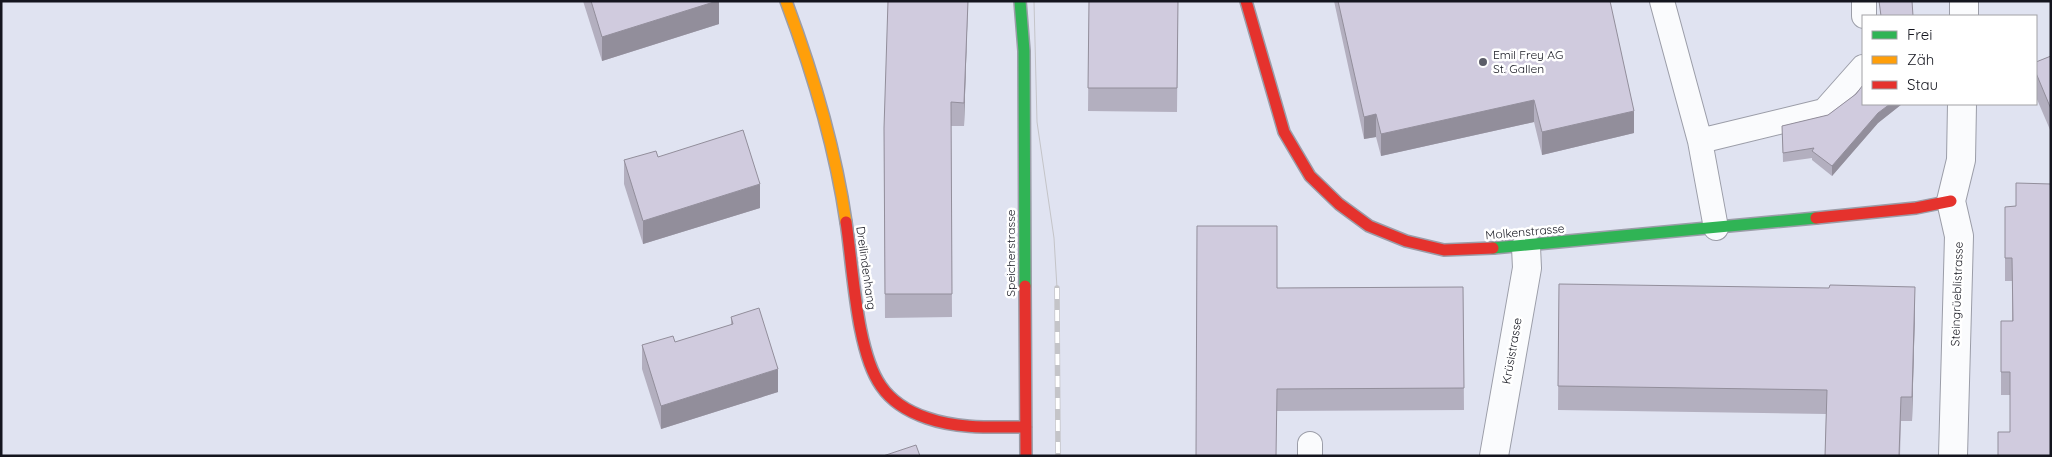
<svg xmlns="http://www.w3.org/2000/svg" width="2052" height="457" font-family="Quicksand,sans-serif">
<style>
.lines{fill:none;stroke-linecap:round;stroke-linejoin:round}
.lane-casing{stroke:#9b9da8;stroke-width:26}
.street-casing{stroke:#9b9da8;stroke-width:30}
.fast-casing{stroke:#9b9da8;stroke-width:14}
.slow-casing{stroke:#9b9da8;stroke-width:14}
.jam-casing{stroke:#9b9da8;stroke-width:14}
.lane{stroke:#fafbfd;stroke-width:24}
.street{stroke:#fafbfd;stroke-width:28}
.fast{stroke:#30b455;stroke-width:11}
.slow{stroke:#ff9f0a;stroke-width:11}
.jam{stroke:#e5322d;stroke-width:11}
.tram{stroke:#c4c4c8;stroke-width:1}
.rail-casing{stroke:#c4c4c8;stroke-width:5.5}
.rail{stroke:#fff;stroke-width:4;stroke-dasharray:11;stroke-linecap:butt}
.wall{fill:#b3afbf}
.shaded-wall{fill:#928e9b}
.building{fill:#d0cbde;stroke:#928e9b}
.poi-dot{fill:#5b5d68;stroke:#fff;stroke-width:2}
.labels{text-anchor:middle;stroke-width:5;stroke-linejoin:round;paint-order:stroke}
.poi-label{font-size:12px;fill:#14151e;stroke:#fff;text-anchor:start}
.street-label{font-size:12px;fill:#14151e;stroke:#fff}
</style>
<rect width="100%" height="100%" fill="#e0e3f1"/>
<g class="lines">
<defs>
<path id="lane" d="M1662,1l38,140 16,87
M1864,1v15
M1700,141l124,-30 39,-44
M1310,444v12"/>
<path id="street" d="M1964,16v-15
M1494,456l33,-188 -1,-21
M1953,456l6,-220 -8,-35 10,-41 1,-56"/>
<path id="fast" d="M1020,1l4,50 1,235
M1493,248l323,-30"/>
<path id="slow" d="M786,1c27,72 49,145 60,221"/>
<path id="jam" d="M1246,1l38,131 26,44 29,28 30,22 37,15 38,9 49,-2
M1816,218l100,-10 35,-7
M846,222c7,44 10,129 35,164 11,16 28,26 46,32 31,11 66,9 99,9
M1025,286l1,170"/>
</defs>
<use href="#lane" class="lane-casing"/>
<use href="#street" class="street-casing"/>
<use href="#fast" class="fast-casing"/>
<use href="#slow" class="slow-casing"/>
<use href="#jam" class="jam-casing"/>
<use href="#lane" class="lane"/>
<use href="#street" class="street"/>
<use href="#fast" class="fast"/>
<use href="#slow" class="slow"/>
<use href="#jam" class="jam"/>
<path class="tram" d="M1034,1l3,121 17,116 3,50"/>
<defs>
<path id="rail" d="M1057,288l1,168"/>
</defs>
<use href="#rail" class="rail-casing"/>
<use href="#rail" class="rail"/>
</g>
<path class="wall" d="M583,1h136v23l-117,37z
M968,1l-4,125h-13l1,191 -67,1 -1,-190z
M1089,1h89l-1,111 -89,-1z
M1334,1h276l24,132 -92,22 -8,-33 -153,34 -5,-19 -12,2z
M2051,56v76l-15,-35v-35z
M1856,94l7,10h39l-24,19 -46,53 -20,-16v-2l-29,4 -1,-36 46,-11z
M658,157l102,51 -117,36 -19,-60v-24z
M2016,206l-6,226v-37h-9v-74h11v-40h-7v-74z
M1559,284l356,26 -3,111h-11l-1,35h-75l1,-42 -268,-4z
M1463,287l1,123 -187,1v-123z
M731,317l47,75 -117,37 -19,-60v-24l33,-3 56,-17z"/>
<path class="shaded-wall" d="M717,1h2v23l-117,37v-24z
M968,1l-4,125v-23z
M1534,100v22l-153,34v-22z
M1890,104h12l-24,19 -46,53v-10l46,-53z
M1634,111v22l-92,22v-23z
M1376,114v23l-12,2v-22z
M760,184v24l-117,36v-23z
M1915,287v23l-3,111v-24z
M778,369v23l-117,37v-23z"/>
<path class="building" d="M591,1h126l-115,36z
M888,1h80l-4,102 -13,-1 1,192h-67l-1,-166z
M1089,1h89l-1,87h-89z
M1338,1h272l24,110 -92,21 -8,-32 -153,34 -5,-20 -12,3z
M1879,1h33l1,15h-32z
M2051,56v53l-15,-36v-11z
M1863,85v19h27l-12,9 -46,53 -20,-15 2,-3 -31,5 -1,-27 46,-11 28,-21z
M743,130l17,54 -117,37 -19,-61 32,-9 2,6z
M2016,183l35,1v272h-53v-24h12v-60h-9v-51h12l-1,-63h-7v-51l11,-1z
M1197,226h80v62l186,-1 1,101 -187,1 -1,67h-80z
M1559,284l270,4 1,-3 85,2 -3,110h-11l-2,59h-74l2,-66 -269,-4z
M759,308l19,61 -117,37 -19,-61 31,-9 2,6 58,-18 -2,-7z
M916,445l4,11h-37z"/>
<circle class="poi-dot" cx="1483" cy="62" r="5"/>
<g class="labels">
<g class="poi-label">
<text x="1493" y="59">Emil Frey AG<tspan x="1493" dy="14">St. Gallen</tspan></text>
</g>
<g class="street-label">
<text transform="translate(1525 232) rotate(-5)" y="4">Molkenstrasse</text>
<text transform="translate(1011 253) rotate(-90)" y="4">Speicherstrasse</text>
<text transform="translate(866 268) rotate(82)" y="4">Dreilindenhang</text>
<text transform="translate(1957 294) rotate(-88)" y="4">Steingrüeblistrasse</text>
<text transform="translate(1512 351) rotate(-80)" y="4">Krüsistrasse</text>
</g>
</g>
<rect width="2052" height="457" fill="none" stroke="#14151e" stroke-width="5"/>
<rect x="1862" y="15" width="175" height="90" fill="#ffffff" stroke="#a1a1a5"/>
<rect x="1872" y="31" width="25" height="8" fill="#30b455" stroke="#a1a1a5"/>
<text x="1907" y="40" font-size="15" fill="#14151e">Frei</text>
<rect x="1872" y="56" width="25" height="8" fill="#ff9f0a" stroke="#a1a1a5"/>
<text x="1907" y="65" font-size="15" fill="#14151e">Zäh</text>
<rect x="1872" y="81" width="25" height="8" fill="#e5322d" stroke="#a1a1a5"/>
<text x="1907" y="90" font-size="15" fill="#14151e">Stau</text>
</svg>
